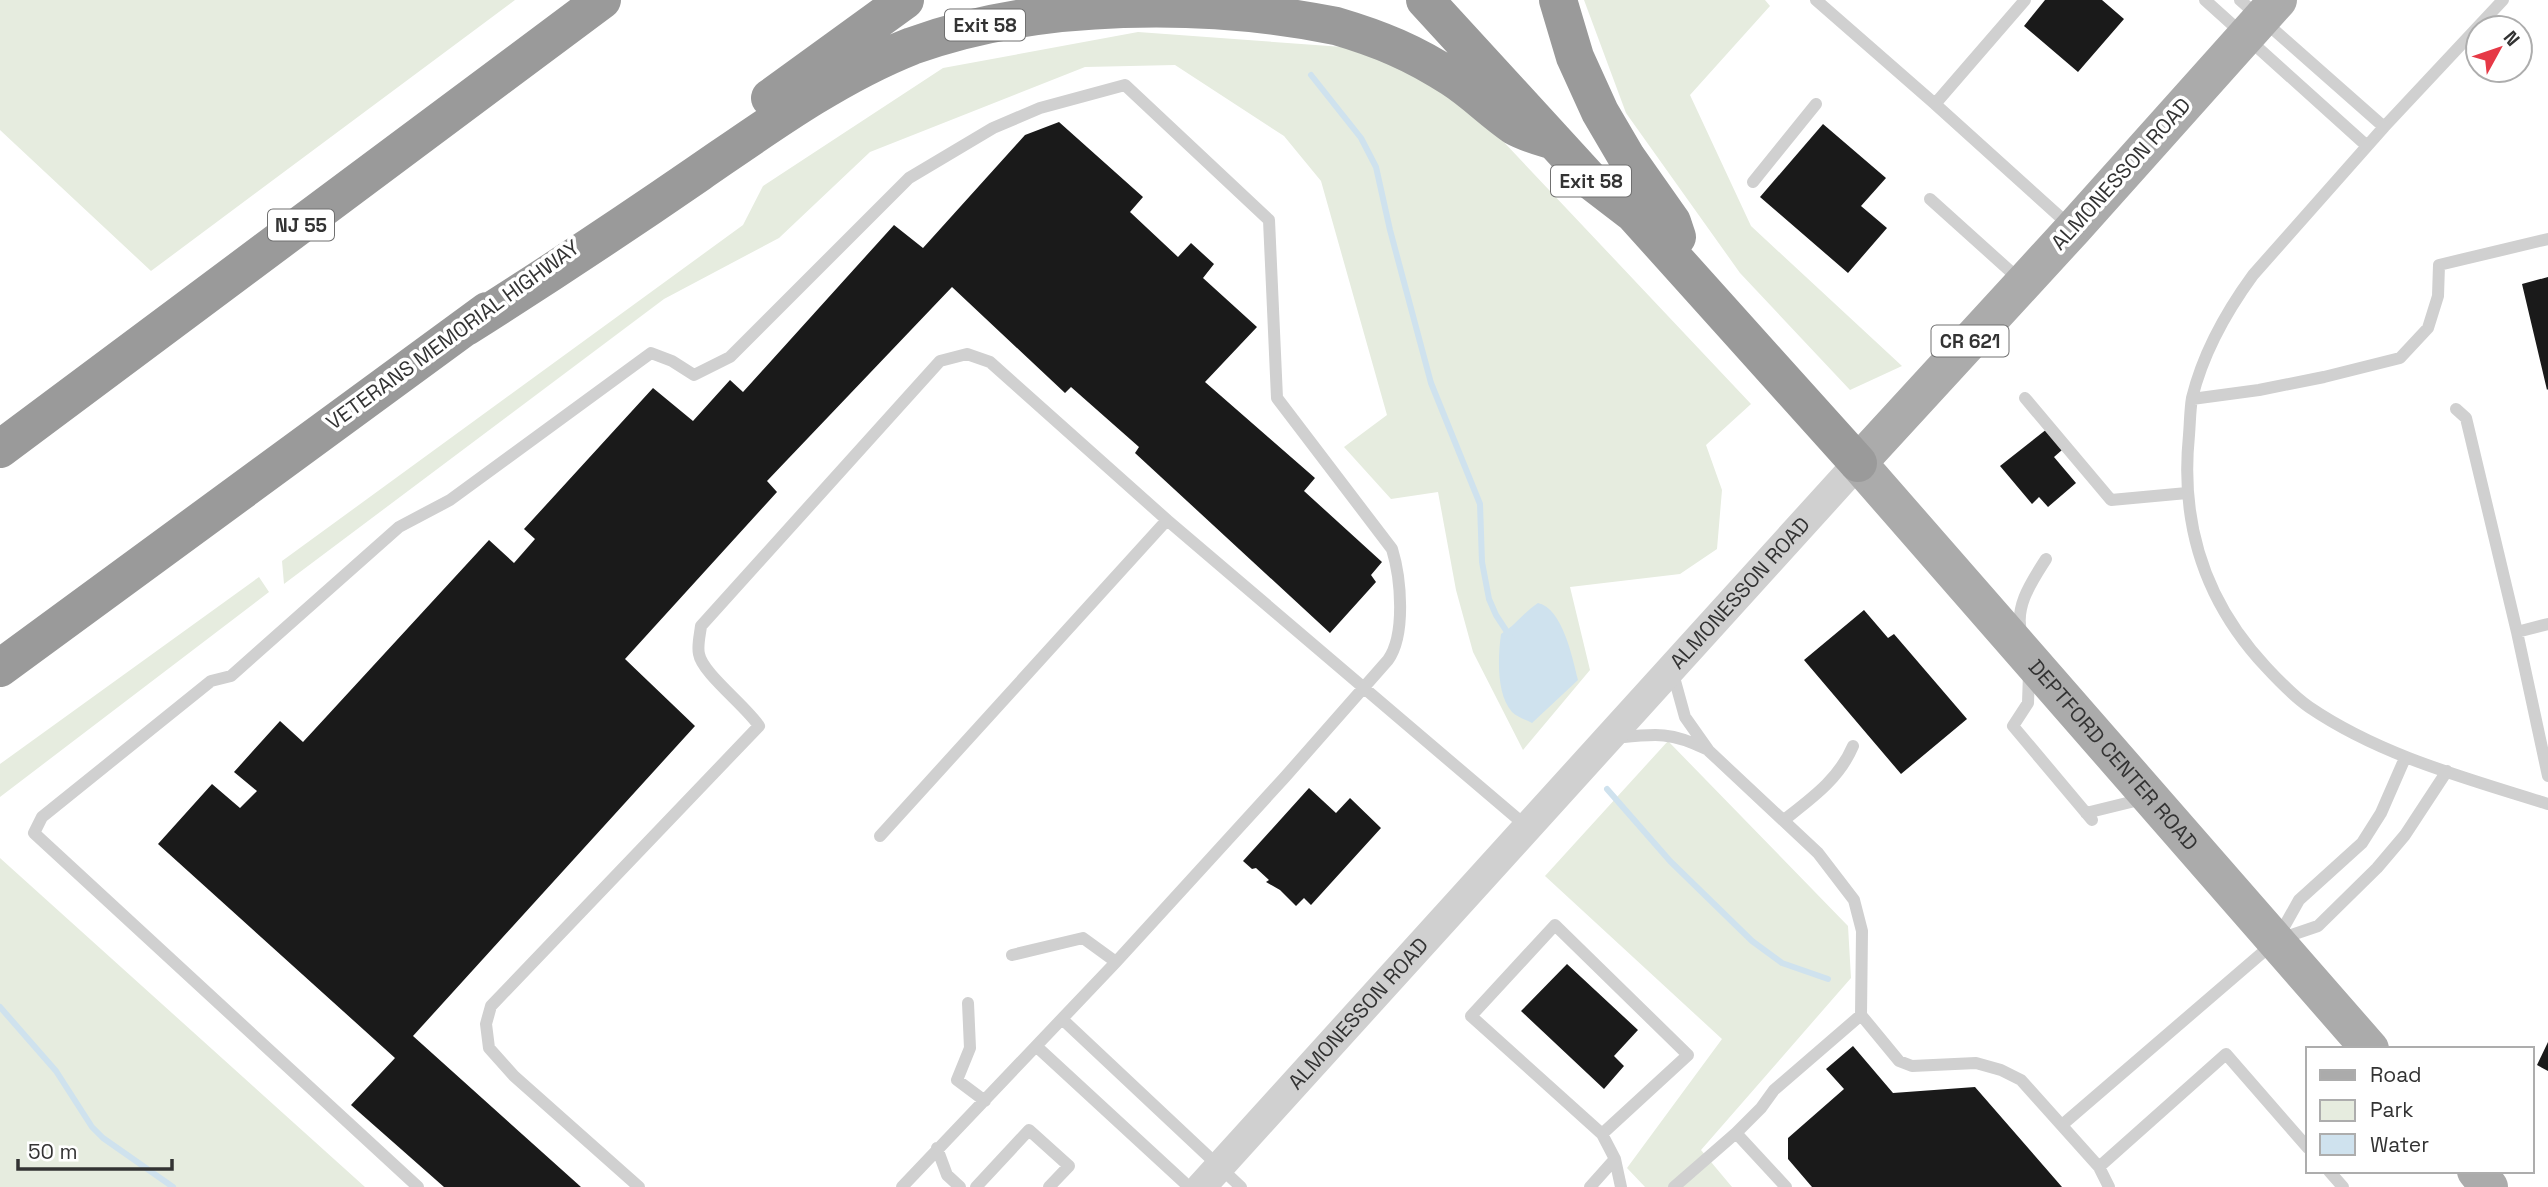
<svg xmlns="http://www.w3.org/2000/svg" width="2548" height="1187" font-family="'Space Grotesk',sans-serif">
<style>
.green{fill:#e6ecdf}
.water{fill:#cfe2ee}
.lines{fill:none;stroke-linecap:round;stroke-linejoin:round}
.stream{stroke:#cfe2ee;stroke-width:6}
.building{fill:#1a1a1a}
.service{stroke:#d0d0d0;stroke-width:12}
.tertiary{stroke:#d0d0d0;stroke-width:30}
.primary{stroke:#ababab;stroke-width:38}
.motorway{stroke:#9a9a9a;stroke-width:38}
.labels{text-anchor:middle;stroke-width:7;stroke-linejoin:round;paint-order:stroke}
.shield{fill:#fff;stroke:#707070;stroke-width:2}
.shield-label{font-size:19px;font-weight:bold;fill:#333}
.street-label{font-size:21px;fill:#333;stroke:#fff}
</style>
<rect width="100%" height="100%" fill="#fff"/>
<path class="green" d="M0,0h515l-364,271 -151,-141z
M1584,0h181l5,6 -80,89 61,131 151,140 -52,24 -110,-117 -114,-160z
M1138,32l219,16 110,55 284,301 -45,41 16,45 -5,59 -37,25 -110,13 20,83 -67,80 -50,-98 -17,-62 -18,-98 -47,7 -47,-52 43,-32 -66,-234 -37,-45 -109,-71 -90,2 -215,85 -91,86 -115,61 -380,285 -2,-23 461,-336 20,-39 180,-118z
M259,577l10,15 -269,205v-33z
M1668,741l180,185 3,52 -150,172 31,37h-87l-18,-19 95,-129 -177,-163z
M0,858l365,329h-365z"/>
<path class="water" d="M1538,603c25,6 34,54 40,77l-46,43c-6,-3 -15,-6 -20,-11 -16,-18 -14,-56 -11,-78 15,-9 23,-22 37,-31z"/>
<g class="lines">
<path class="stream" d="M1311,75l50,63 15,29 14,63 41,153 49,121 2,58 7,37 7,16 15,23
M1607,789l63,72 82,80 30,22 46,16
M0,1007l56,64 36,56 11,11 70,49"/>
</g>
<path class="building" d="M2045,0h57l22,19 -46,53 -54,-46z
M1059,122l84,75 -13,15 48,45 13,-14 23,21 -11,14 54,49 -52,55 110,96 -11,13 78,71 -11,13 5,7 -46,51 -195,-180 4,-6 -68,-60 -6,6 -113,-106 -185,194 10,11 -152,167 70,67 -282,310 168,151h-137l-93,-82 44,-47 -237,-214 54,-60 28,24 17,-17 -23,-19 46,-51 23,21 186,-202 25,23 21,-24 -11,-10 129,-141 40,33 37,-41 13,12 151,-167 29,23 102,-113z
M1823,124l63,54 -25,28 26,22 -39,45 -88,-76z
M2548,277v112l-1,1 -25,-106z
M2052,425l10,25 -8,7 22,26 -28,24 -9,-10 -7,7 -32,-38z
M1864,610l24,28 6,-4 73,85 -66,55 -97,-114z
M1309,788l27,25 14,-15 31,30 -70,77 -7,-7 -8,8 -16,-16 -14,-8 3,-2 -13,-12 -4,1 -9,-8z
M1567,964l71,66 -24,26 10,10 -20,23 -83,-78z
M2548,1042v29l-11,-6z
M1853,1046l40,47 82,-6 87,100h-250l-24,-28v-21l56,-49 -18,-20z"/>
<g class="lines">
<path class="service" d="M1816,0l119,104
M2025,0l-90,104 134,121
M2205,0l162,146
M2240,0l144,127
M2503,0l-119,127 -131,148c-27,37 -50,78 -61,123 -2,12 -2,25 -3,37 -9,89 16,167 77,232 13,14 27,29 43,40 72,49 157,71 239,97
M1753,182l63,-78
M1930,199l90,81
M2025,398l86,102 76,-7
M2192,399l67,-9 65,-13 76,-19 28,-30 10,-32 1,-31 109,-26
M2456,409l10,9 51,214 31,-8
M2517,632l31,144
M2022,635c-9,-27 10,-54 24,-76
M1672,670l13,47 24,34 109,102 36,47 8,31 -1,84
M2029,673l-1,30 -15,23 79,94
M1615,738c39,-4 55,-7 91,11
M2086,813l57,-14
M1784,820c28,-22 55,-41 69,-74
M880,836l287,-316
M2280,939l38,-13 59,-58 28,-33 42,-64
M1012,955l71,-17 33,24
M968,1003l2,45 -13,32 28,21
M1062,1019l179,168
M1036,1046l153,141
M2062,1125l214,-184 23,-41 63,-57 19,-30 24,-55
M1736,1133l50,54
M1602,1134l86,-79 -133,-130 -84,91 131,118 13,25 6,28
M937,1148l10,27 13,12
M2099,1167l127,-113 82,94
M2329,1171l14,16
M418,1187l-384,-354 8,-16 169,-136 20,-5 168,-149 51,-27 201,-147 21,8 22,14 36,-18 179,-179 84,-50 47,-20 85,-23 144,135 8,178 115,151c9,29 14,86 -4,111l-103,117 -169,185 -214,225
M639,1187l-125,-111 -25,-28 -3,-24 5,-18 268,-280c-13,-20 -57,-53 -60,-72 -2,-8 1,-19 2,-28l239,-265 27,-7 23,8 177,158 359,306
M976,1187l53,-57 40,36 -20,21
M1590,1187l25,-28
M1674,1187l62,-54 25,-25 13,-18 87,-75 38,46 13,5 64,-3 25,7 20,10 78,87 10,20"/>
<path class="tertiary" id="s1" d="M1201,1187l657,-724"/>
<g class="primary">
<path id="s2" d="M2278,0l-205,229 -215,234 512,586"/>
<path d="M2476,1171l13,16"/>
</g>
<path class="motorway" d="M1425,0l166,181 43,33 224,249
M1558,0l17,57 25,55 27,46 45,64 5,15
M770,98l135,-98
M466,327c79,-50 156,-101 233,-154 67,-46 137,-97 213,-127 126,-46 295,-46 424,-20 44,13 78,27 116,52 22,14 40,33 62,48 12,7 27,11 40,15
M0,449l602,-449
M0,668l487,-357"/>
</g>
<g class="labels">
<g class="shield">
<rect x="945" y="9.5" width="80" height="31" rx="5"/>
<rect x="1551" y="165.5" width="80" height="31" rx="5"/>
<rect x="268" y="209.5" width="66" height="31" rx="5"/>
<rect x="1931.5" y="325.5" width="77" height="31" rx="5"/>
</g>
<g class="shield-label">
<text x="985" y="32">Exit 58</text>
<text x="1591" y="188">Exit 58</text>
<text x="301" y="232">NJ 55</text>
<text x="1970" y="348">CR 621</text>
</g>
<g class="street-label">
<text transform="translate(2121 174) rotate(-48)" y="7">ALMONESSON ROAD</text>
<text transform="translate(453 335) rotate(-36)" y="7">VETERANS MEMORIAL HIGHWAY</text>
<text dy="7" stroke="none"><textPath href="#s1" startOffset="802">ALMONESSON ROAD</textPath></text>
<text dy="7" stroke="none"><textPath href="#s2" startOffset="1013">DEPTFORD CENTER ROAD</textPath></text>
<text dy="7" stroke="none"><textPath href="#s1" startOffset="234">ALMONESSON ROAD</textPath></text>
</g>
</g>
<rect x="2306" y="1047" width="228" height="126" fill="#ffffff" stroke="#adadad" stroke-width="2"/>
<rect x="2320" y="1070" width="35" height="10" fill="#ababab" stroke="#adadad" stroke-width="2"/>
<text x="2370" y="1082" font-size="21" fill="#333333">Road</text>
<rect x="2320" y="1100" width="35" height="21" fill="#e6ecdf" stroke="#adadad" stroke-width="2"/>
<text x="2370" y="1117" font-size="21" fill="#333333">Park</text>
<rect x="2320" y="1134" width="35" height="21" fill="#cfe2ee" stroke="#adadad" stroke-width="2"/>
<text x="2370" y="1152" font-size="21" fill="#333333">Water</text>
<g transform="translate(2499 49) rotate(50)"><circle r="33" fill="#ffffff" stroke="#adadad" stroke-width="2"/>
<path d="M0-5L12 26L0 18L-12 26Z" fill="#e63946"/>
<text y="-10" font-size="19" font-weight="bold" text-anchor="middle" fill="#333333">N</text>
</g>
<path d="M18 1159v10h154v-10" fill="none" stroke="#333333" stroke-width="3.5"/>
<text x="28" y="1159" font-size="21" fill="#333333" stroke="#ffffff" stroke-width="5" paint-order="stroke">50 m</text>
</svg>
